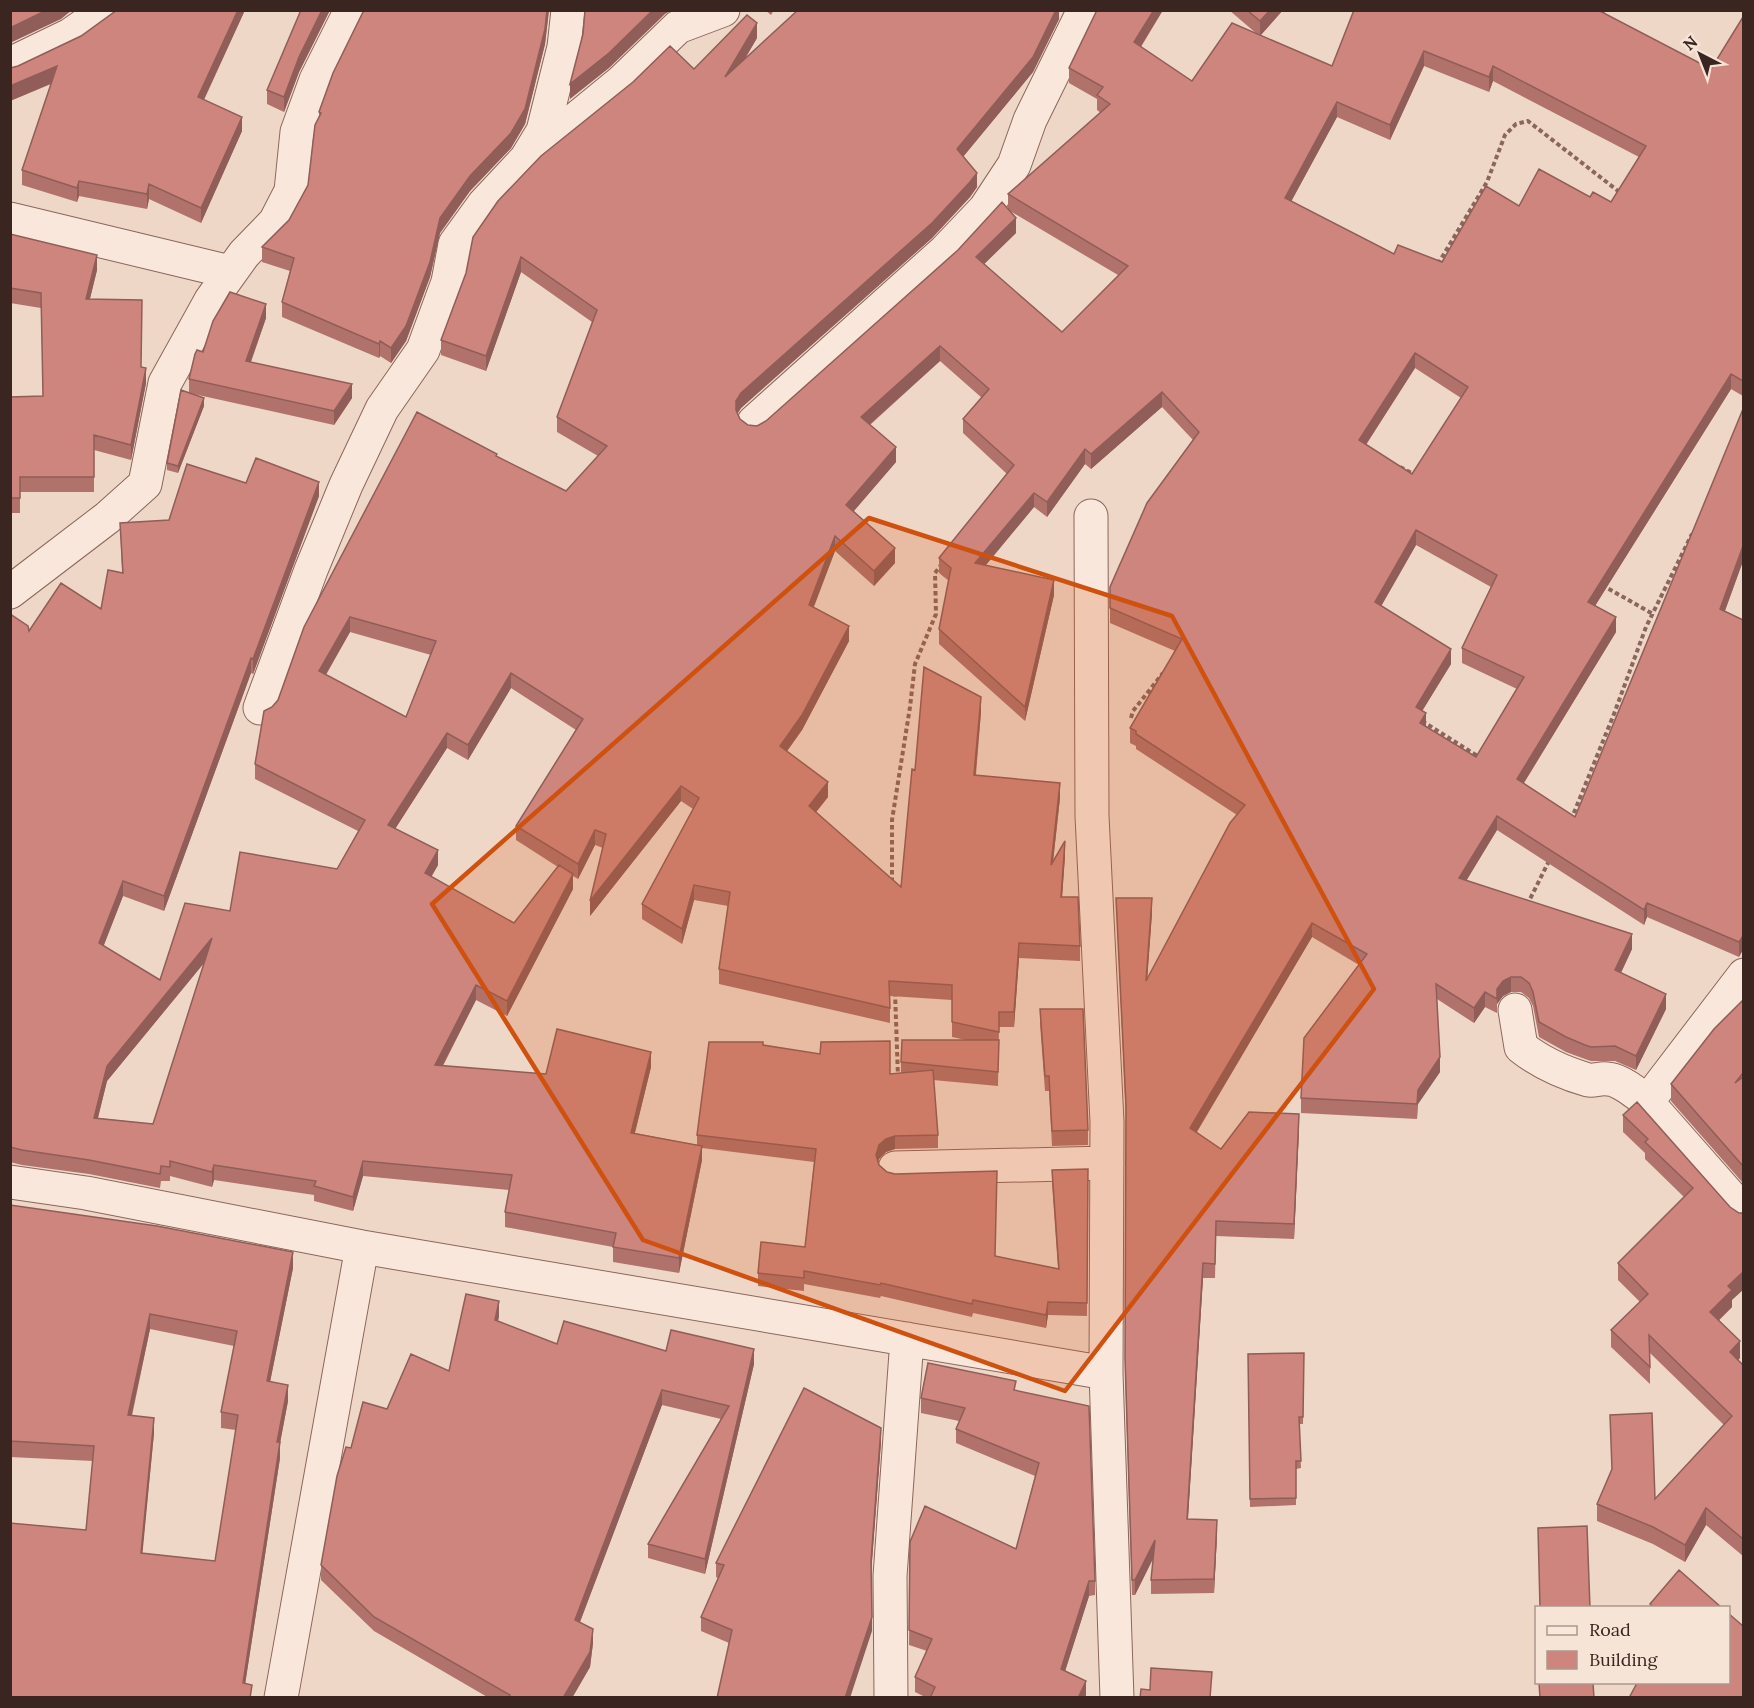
<svg xmlns="http://www.w3.org/2000/svg" width="1754" height="1708" font-family="Lora,serif">
<style>
.lines{fill:none;stroke-linecap:round;stroke-linejoin:round}
.street-casing{stroke:#8b665c;stroke-width:35}
.path{stroke:#8b665c;stroke-width:4;stroke-dasharray:4.5 3;stroke-linecap:butt}
.street{stroke:#f9e7db;stroke-width:33}
.wall{fill:#b1726c;fill-rule:evenodd}
.shaded-wall{fill:#905d58}
.building{fill:#ce857d;stroke:#905d58;stroke-width:1.5;fill-rule:evenodd}
.marked{fill:#ce510f;fill-opacity:0.2;stroke:#ce510f;stroke-width:4.5;stroke-linejoin:round}
</style>
<rect width="100%" height="100%" fill="#efd7c7"/>
<g class="lines">
<defs>
<path id="street" d="M10,64l60,-29 36,-25
M533,154l88,-72 57,-55 45,-17
M10,219l220,53
M754,422l191,-171 40,-42 29,-44 16,-45 54,-110
M1091,516l1,300 15,306 -1,251 11,325
M10,592l97,-74 38,-34 20,-101 46,-83 33,-46 31,-32 16,-31 6,-59 19,-52 35,-70
M260,708l51,-138 35,-85 36,-76 41,-59 25,-68 7,-38 29,-40 42,-45 17,-28 21,-84 4,-37
M1515,1010l6,37c20,16 43,26 67,33 7,1 12,-2 19,-1 12,0 31,15 40,23l97,110
M1647,1102l97,-127
M895,1168l212,-5
M10,1182l76,11 276,54 744,126
M281,1698l81,-451
M891,1698l-1,-122 17,-237"/>
</defs>
<use href="#street" class="street-casing"/>
<path class="path" d="M1438,264l49,-82 18,-47 11,-11 12,-3 94,73
M1400,467l17,9
M1602,585l51,29
M1131,718l2,-7 30,-38
M1422,721l57,36
M1571,820l43,-106 32,-87 46,-93
M892,882v-62l18,-113 5,-43 21,-50 -1,-41 6,-8
M1527,905l22,-44
M895,992l3,85"/>
<use href="#street" class="street"/>
</g>
<path class="wall" d="M117,10h128l-41,90 38,31 -41,92 -52,-24 -2,10 -68,-13 -2,6 -55,-17v-15l29,-86 -41,17v-33l8,-2 63,-30z
M301,10h29l-31,62 -15,40 -17,-8v-14z
M364,10h185l-4,34 -20,80 -14,24 -41,43 -30,42 -10,44 -24,64 -15,22 -11,-7 -1,2 -97,-41v-15l8,-31 -28,-9v-15l27,-27 19,-35 11,-68v-5z
M765,10h9l-3,5z
M1059,10v9l-26,53 -70,85 14,30 -7,10 -38,41 -191,170 -4,6 3,5 8,6 9,1 9,-5 242,-213v-14l93,-81 -4,-3v-11l-28,-16v-15l94,-58 -22,37 51,34 65,-47 -28,-24h54l-23,26 72,30 22,-56h252l-2,4 107,55 32,-52v379l-12,-7 -136,217 21,26 -92,151 51,34 168,-256 -18,50 18,9 -4,337 -92,-40 -3,8 -147,-95 -31,50 166,69 -11,24 45,36 -30,61 -21,-9h-24l-6,-2 -19,-7 -27,-15 -6,-31 -4,-8 -8,-6h-10l-8,4 -6,8v9l-12,-6 -11,16 -37,-24 3,73 -22,32 -1,15 -116,-6v-15l58,-133 -47,-28 -115,195 24,17 78,-20 -5,110 -78,-3 -1,42h-12l-15,241 29,16 -3,58 -63,1v-14l2,-22 -18,37h-3l-7,-222 1,-253 -10,-222 36,15 -5,66 90,-164 -101,-66v-3l-6,-3v-15l45,-77 -65,-28v-36l83,-147 -31,-33 -71,62 -6,-5 -38,53 -13,-10 -48,58 68,30 -29,126 -86,-77v-15l10,-48 -10,-8v-15l68,-84 -44,-41v-14l19,-21 -42,-37 -70,64 26,37 -42,49 41,52 -21,23 -39,-35 -22,56 36,34 -47,89 -15,21 41,46 -12,15 85,75 14,-117 66,-58 -5,63 84,23 -7,63 12,-5 -3,41 18,49v15l-61,-3 -5,69h-15l-1,59 -65,-6 5,55v13l-43,1 -9,3 -7,7 -1,2 1,4 8,7 108,84 63,13 -6,-86v-13l36,-1 -1,147 -39,-1 -2,13 -73,-15 -1,4 -91,-21 -1,2 -76,-14v7l-46,-5v-13l47,-26 9,-85 -112,-14v12l-23,113 -66,-11v-15l-108,-20v-15l4,-22 -146,-14 -10,35 -39,-10v-6l-100,-15 -2,7 -42,-11v5h-9l-1,7 -71,-14 -67,-9 -12,-3v-548l19,17 72,-22 21,-36 -2,-50 49,-3 77,-37 73,13 -66,178 -2,-1 -87,238 -41,-15 -20,50 57,34 70,-69 107,-42 21,-38 -103,-52v-15l17,-57 6,-7 26,-73 193,-170 69,34 32,-35 -41,-24v-15l35,-95 -71,-50 -35,99 -45,-16v-15l253,-271 63,-31 -12,21zM1424,66l65,26 4,-11 146,76 -28,45 -21,-5 -71,9 -77,56 -48,-8 -103,-53 46,-84 53,23zM1010,211l108,64 -56,57 -78,-68 32,-31zM1415,368l46,30 -49,76 -46,-29zM1416,545l75,42 -29,61v15l55,26 -41,68 -50,-30 -4,-16 29,-47 -70,-58zM350,632l81,23 -25,62 -80,-42zM511,688l65,42 -60,96v14l42,27 -44,56 -83,-46 7,-12 -43,-36 52,-81 21,12zM681,801l12,8 -51,95v15l40,25 12,-44 34,6 -9,63v15l171,39v-27l62,4v37l14,3 -65,22v11l-11,1 -127,-29 -66,90v10l-62,-12 16,-66 -105,7 -103,-8 33,-66 31,16 66,-127v-13l5,3 17,-34 8,3 -13,68zM205,962l-52,162 -55,-6 9,-37z
M10,234l87,36 -7,29 51,68 5,16 -15,77 -37,-10v42h-74v21h-10v-116l33,-1 -2,-88 -31,-5z
M266,318l-15,44 101,36 -18,27 -145,-32 15,13 -26,67 -11,-3v-7l22,-70v-14l14,-27z
M1743,1000v183l-72,-82v-17z
M1040,1009l48,121v15l-36,1 -3,-55h-4l-5,-67z
M1623,1115l107,92 2,100 -13,13 21,38 -2,2 5,5v191l-37,-31 -21,37 -32,-18 -56,-23v-17l58,-5 69,-74 -74,-72v31l-39,-37v-17l29,-28 -22,-22v-17l66,-66 -39,-38v-6l-22,-21z
M10,1205l283,63 -23,114 18,19 -8,42v15l-35,226 7,14 -166,-168 7,-69 -83,-4zM150,1329l84,17 -13,66v16l15,2 -21,131 -73,-8 12,-120 -22,-17z
M499,1316l-1,5 59,23 109,7 88,13 -49,210 -57,-16v-14l73,-125 -59,-14 -82,217 13,21 -3,24 -18,31h-83l-115,-67 -53,-51v-15l30,-117 36,-39 62,-38z
M1304,1353l-1,71h-4l2,44 -5,1v36l-46,2 -2,-153z
M1016,1390l79,191v14l-6,1 -24,75 21,24 -1,3h-158l-12,-6v-15l12,-26 -18,-6 1,-103 106,7 19,-73 -79,-33v-14l3,-8 -38,-8v-15z
M881,1442l-10,131 1,58 -143,12 -28,-12v-14l17,-39 -2,-1v-14z"/>
<path class="shaded-wall" d="M47,10h25l-11,9 -51,24v-15z
M238,10h7l-47,102v-15z
M322,10h8l-31,62 -15,40v-15l15,-40z
M547,10h2l-4,34 -20,80 -14,24 -41,43 -30,42 -10,44 -24,64 -15,22v-15l49,-130 30,-42z
M653,10h19l-7,4 -56,54 -39,31v-15z
M1056,10h3v9l-26,53 -76,92v-15z
M1154,10h9l-29,47v-15z
M1270,10h13l-23,26v-15z
M757,23v15l-32,54v-15z
M1424,51v15l-34,74v-15z
M57,66v15l-47,20v-15z
M1493,66v15l-4,11v-15z
M1337,102v15l-52,96v-15z
M242,117v14l-41,92v-15z
M977,173v14l-7,10 -38,41 -191,170 -5,8v-15l5,-8z
M79,181v15l-2,6v-14z
M149,184v15l-2,10v-15z
M1016,218v15l-40,39v-15z
M97,255v15l-11,44v-15z
M521,257v15l-35,99v-15z
M266,304v14l-20,57v-14z
M380,341v15l-1,2v-14z
M940,346v15l-79,71v-15z
M1415,353v15l-56,87v-15z
M146,368v15l-15,77v-15z
M1731,374v15l-143,228v-15z
M352,384v14l-18,27v-14z
M1162,392v15l-71,62v-15z
M204,398v8l-26,67v-7z
M896,447v15l-50,58v-15z
M1085,449v15l-38,53v-15z
M319,482v14l-66,178v-15z
M1034,493v14l-59,71v-15z
M1416,530v15l-41,72v-15z
M835,536v15l-26,69v-15z
M1743,546v15l-23,63v-15z
M895,548v15l-21,23v-15z
M1054,580v15l-29,126v-14z
M350,617v15l-31,54v-15z
M1616,617v15l-99,162v-15z
M849,626v15l-47,89 -22,31v-15z
M1451,649v15l-35,57v-14z
M251,658v15l-87,238v-15z
M511,673v15l-43,72v-15z
M981,697v15l-7,78v-15z
M1426,713v15l-6,-5z
M447,733v15l-59,92v-15z
M828,782v15l-19,24v-15z
M1060,783v15l-9,82v-15z
M681,786v15l-91,115v-15z
M1497,816v14l-38,63v-15z
M595,830v15l-17,34v-15z
M1065,841v15l-4,56v-15z
M438,850v15l-13,23v-15z
M573,874v15l-66,127v-15z
M123,881v15l-24,62v-15z
M694,885v15l-12,44v-15z
M1152,898v15l-6,83v-15z
M1647,903v14l-3,8v-15z
M1312,923v14l-122,206v-15z
M1632,934v15l-17,36v-15z
M1743,936v14l-4,7v-15z
M212,938v15l-105,128 -13,52v-15l13,-52z
M1019,943v15l-5,69v-15z
M1511,977v15l-8,4 -6,8v9v-24l6,-8z
M476,985v15l-41,80v-15z
M1485,992v15l-11,16v-15z
M1666,994v15l-30,61v-14z
M651,1052v15l-20,81v-15z
M1440,1057v15l-22,32 -1,15 1,-29z
M1299,1114v15l-5,110v-15z
M895,1136v13l-9,3 -7,7 -3,9v-13l3,-10 7,-6z
M702,1146v14l-23,113v-15z
M363,1161v15l-10,35v-14z
M214,1165v15l-2,7v-15z
M293,1252v16l-26,129v-16z
M1203,1263v15l-16,256v-15z
M1743,1272v18l-11,10v7l-22,22v-17l18,-26z
M499,1301v15l-4,19v-15z
M1048,1302v13l-2,13v-13z
M150,1314v15l-22,102v-16z
M1740,1341v17l-10,11v-17z
M754,1349v15l-49,210v-15z
M288,1385v16l-8,42v15l-37,240v-15l34,-241z
M662,1390v15l-87,230v-15z
M154,1418v15l-13,136v-16z
M881,1428v14l-10,133v-14z
M1706,1508v17l-21,37v-17z
M1217,1520v15l-3,58v-14z
M1155,1540v15l-20,40v-15z
M1089,1581v15l-28,88v-15z
M872,1617v14l-22,67h-5z
M593,1629v14l-3,24 -18,31h-9z
M1086,1681v14l-1,3h-7z"/>
<path class="building" d="M10,10h37l-37,18z
M117,10h121l-40,87 44,20 -41,91 -52,-24 -2,10 -68,-13 -2,7 -55,-18 35,-104 -47,20v-18l8,-2 63,-30z
M301,10h21l-23,47 -15,40 -17,-7z
M364,10h183l-2,19 -20,80 -14,24 -41,43 -30,42 -10,44 -24,64 -15,22 -11,-7 -1,3 -97,-42 12,-44 -32,-11 27,-27 19,-35 7,-60 6,-12 -2,-1 14,-39z
M585,10h68l-44,43 -39,31 13,-50z
M798,10h258l-23,47 -76,92 20,24 -7,9 -38,41 -191,170 -5,8v9l4,9 8,6 9,1 9,-5 192,-171 44,-48 14,16 -40,39 86,75 66,-66 -120,-72 102,-90 -13,-9 6,-8 -34,-19 28,-58h57l-20,32 58,39 40,-58 100,43 22,-56h244l113,59 32,-52v364l-12,-7 -143,228 28,15 -99,162 58,38 168,-408v137l-23,63 23,11v316l-4,6 -92,-39 -3,7 -147,-94 -38,62 173,56 -17,36 51,24 -30,62 -21,-10 -24,1 -6,-2 -19,-8 -27,-15 -6,-30 -4,-9 -8,-6h-10l-8,4 -6,8v10l-12,-7 -11,16 -38,-24 4,73 -22,33 -1,14 -116,-6 3,-60 63,-84 -55,-31 -122,205 31,21 28,-37 50,2 -5,110 -78,-3 -1,43 -12,-1 -16,256 30,1 -3,59 -63,1 4,-40 -20,40h-3l-7,-222 1,-252 -10,-208h36l-6,83 84,-158 15,-18 -109,-71v-3l-6,-3 52,-89 -72,-31v-21l37,-84 52,-71 -37,-40 -71,62 -6,-5 -38,53 -13,-9 -59,70 79,17 -29,127 -86,-78 12,-61 -12,-10 75,-93 -51,-46 26,-30 -49,-43 -79,71 35,30 -50,58 49,43 -21,23 -39,-35 -26,69 40,21 -47,89 -22,31 48,36 -19,24 92,81 11,-118 3,1 9,-103 57,30 -7,78 86,8 -9,82 14,-24 -4,56h17l2,49 -61,-3 -5,69h-15v20l-47,-10v-37l-63,-4 1,27 -171,-39 11,-77 -36,-7 -12,44 -40,-25 57,-106 -18,-12 -91,115 16,-67 -11,-4 -17,34 -62,-38 67,-107 -72,-46 -43,72 -21,-12 -59,92 50,25 -13,23 89,50 45,-58 14,9 -66,127 -31,-16 -41,80 111,9 11,-45 94,23 -20,81 71,13 -23,112 -66,-11 3,-14 -111,-21 7,-37 -149,-14 -10,36 -39,-11 2,-5 -102,-16 -2,7 -42,-11v6l-9,-1 -1,8 -71,-14 -67,-10 -12,-3v-533l18,12 1,5 32,-48 40,26 7,-39 15,3 -3,-50 49,-3 18,-56 59,19 10,-25 63,24 -66,177 -2,-1 -87,238 -41,-15 -24,62 61,37 25,-77 45,8 10,-59 97,17 28,-49 -110,-56 9,-53 8,-4 6,-7 26,-73 113,-215 80,42 -1,2 70,35 41,-45 -50,-29 40,-107 -76,-53 -35,99 -45,-16 25,-67 7,-36 25,-36 43,-45 92,-74 37,-36 24,23 53,-54 10,8 -32,54zM1424,51l65,26 4,-11 153,80 -35,56 -18,-10 -3,5 -51,-28 -20,37 -33,-20 -44,76 -44,-17 -4,9 -109,-56 52,-96 53,23zM1415,353l53,34 -56,87 -53,-34zM1416,530l81,45 -35,73 62,29 -48,80 -56,-34 6,-10 -10,-6 35,-58 -76,-47zM350,617l86,24 -30,76 -87,-46zM212,938l-59,186 -59,-6 13,-52z
M1247,10h23l-10,11z
M10,234l87,21 -11,44 56,1 -1,67 5,1 -15,77 -37,-10v42h-74v21h-10v-101l33,-1 -2,-103 -31,-5z
M230,292l36,12 -20,57 106,23 -18,27 -145,-32 6,-25 2,-4 6,2 10,-31z
M181,390l23,8 -26,68 -11,-3z
M1743,1000v73l-8,10 8,-6v89l-72,-82 43,-55z
M1040,1009h43l5,121 -36,1 -3,-55h-4z
M902,1040h97l-1,32 -97,-10z
M890,1041v33l43,-4 5,65 -43,1 -9,3 -7,6 -3,10 3,10 8,7 8,2 102,-3 -2,85 64,13 -7,-99 36,-1 -1,134 -39,-1 -2,13 -73,-15 -1,4 -91,-21 -1,2 -76,-14v7l-46,-5 3,-31 44,5 11,-98 -119,-14 12,-93h54v3l57,9 1,-12z
M1637,1102l93,105 9,6h4v59l-15,14 4,4 -22,22 30,29 -10,11 13,13v174l-37,-31 -21,37 -32,-18 -56,-23 15,-35 -2,-54 42,-2 3,86 77,-83 -83,-81 1,32 -39,-37 37,-36 -30,-31 75,-75 -48,-46 3,-3 -25,-24z
M10,1205l147,21 136,26 -26,129 21,4 -11,57h3l-37,241 9,2 -2,13h-240v-175l76,7 8,-84 -84,-5zM150,1314l87,17 -16,81 17,3 -23,146 -74,-8 13,-135 -26,-3z
M466,1294l33,7 -4,19 62,24 7,-23 102,30 5,-21 83,19 -49,210 -57,-15 81,-138 -67,-16 -87,230 18,9 -3,23 -27,46h-53v-3l-136,-78 -53,-52 16,-89 9,-29 5,1 12,-46 24,7 24,-55 38,17z
M1304,1353l-1,64h-4l2,44h-5v37l-46,1 -2,-145z
M928,1363l88,18 -2,9 75,16 6,175h-6l-28,88 25,12 -8,17h-148l5,-11 -20,-10 17,-38 -23,-9 1,-88 15,-36 91,43 23,-86 -83,-34 9,-21 -44,-10z
M804,1388l77,40 -10,133 1,56 -27,81h-128l15,-68 -31,-13 23,-52 -8,-2z
M1587,1526l3,82h-50l-2,-80z
M1679,1570l43,38h-68l-4,-4z
M1728,1613l15,13v72h-114l8,-15h91z
M1151,1668l61,4 -2,26h-70l1,-9 9,1z
M1539,1683h54l1,15h-54z"/>
<path class="marked" d="M869,518l303,98 202,373 -309,402 -422,-151 -211,-336z"/>
<rect width="1754" height="1708" fill="none" stroke="#3b2520" stroke-width="24"/>
<rect x="1535" y="1606" width="195" height="78" fill="#f6e4d7" stroke="#ab988e" stroke-width="1.5"/>
<rect x="1547" y="1626" width="30" height="9" fill="#f9e7db" stroke="#ab988e" stroke-width="1.5"/>
<text x="1589" y="1636" font-size="18" fill="#3b2520">Road</text>
<rect x="1547" y="1651" width="30" height="18" fill="#ce857d" stroke="#ab988e" stroke-width="1.5"/>
<text x="1589" y="1666" font-size="18" fill="#3b2520">Building</text>
<g transform="translate(1700 54) rotate(318)" stroke="#f6e4d7" stroke-width="4.5" paint-order="stroke">
<path d="M0-4.5L10 22L0 15L-10 22Z" fill="#3b2520"/>
<text y="-9" font-size="16" font-weight="bold" text-anchor="middle" fill="#3b2520">N</text>
</g>
</svg>
